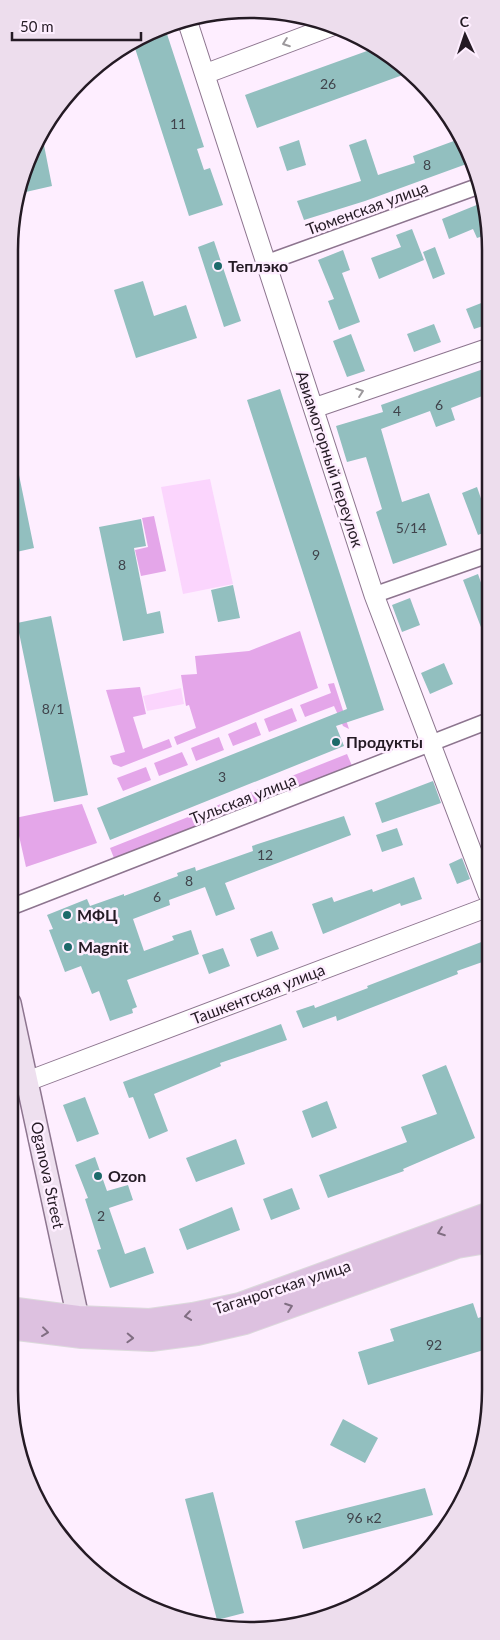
<svg xmlns="http://www.w3.org/2000/svg" width="500" height="1640" font-family="Lato,sans-serif">
<style>
.green{fill:#fbd5fd}
.forest{fill:#e4a6e9}
.building{fill:#92bfbf}
.lines{fill:none;stroke-linecap:round;stroke-linejoin:round}
.minor-casing{stroke:#8d758f;stroke-width:18}
.tertiary-casing{stroke:#8d758f;stroke-width:21}
.secondary-casing{stroke:#8d758f;stroke-width:24}
.primary-casing{stroke:#dcdadc;stroke-width:26}
.minor{stroke:#fff;stroke-width:15}
.tertiary{stroke:#fff;stroke-width:19}
.secondary{stroke:#eee0ef;stroke-width:21}
.primary{stroke:#ddc1e0;stroke-width:24}
.oneway{stroke:#9c989c}
.oneway2{stroke:#806e82}
.poi-dot{fill:#1d6a6a;stroke:#feeeff;stroke-width:2}
.labels{text-anchor:middle;stroke-width:5;stroke-linejoin:round;paint-order:stroke}
.number-label{font-size:14px;fill:#40434b}
.street-label{font-size:16px;fill:#241a24;stroke:#feeeff}
.poi-label{font-size:16px;font-weight:bold;fill:#241a24;stroke:#feeeff;text-anchor:start}
.rim{fill:none;stroke:#241a24;stroke-width:2.5}
</style>
<rect width="100%" height="100%" fill="#feeeff"/>
<path class="green" d="M210,479l23,105 -50,10 -22,-107z
M181,688l3,16 -37,7 -4,-15z"/>
<path class="forest" d="M154,516l12,55 -25,5 -6,-26 13,-3 -6,-29z
M300,631l18,57 -141,57 -3,-8 22,-9 -7,-23 -3,1 -5,-31 16,-1 -2,-18 54,-5z
M334,683l15,46 -6,-3 -9,-20 -29,11 -5,-12 31,-12 -3,-9z
M140,687l6,27 -13,3 10,32 26,-10 3,8 -51,20 -8,-3 -3,-8 15,-4 -19,-62z
M292,708l5,13 -28,11 -5,-13z
M256,722l5,13 -28,11 -5,-12z
M219,737l5,13 -28,11 -5,-13z
M182,752l6,13 -29,11 -5,-13z
M347,754l6,14 -237,95 -6,-15z
M146,767l5,13 -28,11 -6,-13z
M82,804l15,39 -71,24 -11,-49z"/>
<path class="building" d="M166,31l38,116 -7,2 7,21 6,-2 13,37 -34,11 -56,-174z
M378,47l33,25 -154,56 -12,-33z
M42,135l10,51 -35,8z
M462,138l10,24 -107,39 -61,19 -7,-19 64,-20 -12,-36 17,-6 12,36 37,-12 -2,-7z
M299,140l7,25 -19,6 -8,-24z
M484,202l5,16v16l-12,4 -4,-9 -24,10 -7,-20z
M412,229l12,31 -45,19 -8,-21 30,-11 -5,-12z
M214,241l27,80 -17,6 -26,-80z
M435,247l10,27 -12,5 -10,-27z
M343,250l7,20 -8,3 18,49 -21,8 -11,-29 6,-2 -16,-39z
M143,281l11,35 32,-11 11,33 -61,20 -22,-68z
M489,300v24l-15,5 -8,-20z
M434,324l7,18 -27,10 -7,-18z
M351,334l14,37 -18,6 -14,-36z
M489,367v18l-7,3 3,7 -34,13 4,12 -19,7 -6,-16 -49,18 21,73 27,-9 18,52 -54,19 -17,-52 6,-3 -16,-52 -19,5 -11,-36 47,-14 -2,-7z
M280,389l104,321 -48,16 8,20 -234,94 -13,-32 250,-99 -100,-309z
M12,475h7l15,73 -22,5z
M477,487l11,32v12l-10,4 -16,-42z
M141,519l5,27 -12,2 13,66 13,-3 4,22 -41,8 -24,-114z
M478,574l10,29 -1,40 -24,-63z
M233,585l7,33 -22,4 -7,-32z
M410,598l10,27 -18,7 -10,-27z
M51,616l37,179 -34,7 -37,-179z
M444,663l9,21 -23,10 -9,-21z
M433,781l8,22 -59,20 -7,-20z
M344,816l7,19 -126,48 10,26 -19,7 -11,-29 -36,13 1,5 -37,14 11,32 30,-11 -2,-4 19,-6 8,24 -72,26 10,27 -5,2 1,4 -23,8 -11,-30 -7,3 -11,-28 -16,6 -16,-42 4,-1 -6,-14 40,-16 3,7 34,-12v2l54,-20 -1,-3 18,-6 1,4 57,-20 -1,-5z
M397,828l6,17 -21,7 -6,-17z
M462,858l8,21 -13,5 -8,-20z
M414,877l8,22 -21,7 -1,-3 -77,31 -11,-30 20,-7 2,5 38,-13 1,3z
M272,931l7,18 -22,8 -7,-18z
M484,941l4,19 -31,11 1,3 -121,47 -1,-5 -33,12 -7,-17 18,-6 1,3 53,-20 -1,-2z
M223,948l7,18 -21,8 -7,-19z
M281,1024l6,16 -67,23 1,3 -67,28 14,37 -19,8 -16,-42 -4,1 -6,-16z
M446,1065l29,73 -72,31 1,2 -76,27 -9,-23 88,-33 -6,-15 36,-13 -15,-39z
M85,1097l14,37 -22,8 -14,-37z
M327,1101l10,27 -25,10 -10,-27z
M236,1139l9,25 -49,18 -10,-24z
M95,1157l12,34 21,-6 5,15 -24,8 16,46 20,-7 9,26 -44,15 -13,-38 4,-1 -16,-50 3,-1 -13,-33z
M292,1188l8,21 -29,11 -8,-21z
M232,1207l8,23 -53,20 -8,-21z
M473,1303l5,15 9,-3v34l-119,36 -10,-33 36,-11 -4,-12z
M343,1419l35,19 -13,25 -35,-18z
M425,1488l8,27 -130,34 -8,-28z
M213,1492l31,121 -27,7 -32,-121z"/>
<g class="lines">
<defs>
<path id="minor" d="M266,263l213,-77
M374,595l114,-40
M11,907l477,-186"/>
<path id="tertiary" d="M187,20l187,575 114,299
M205,74l127,-48
M314,408l175,-60
M28,1081l460,-174"/>
<path id="secondary" d="M10,1003l68,315"/>
<path id="primary" d="M9,1309l69,9 72,3 43,-6 47,-10 247,-90
M9,1327l73,9 69,3 46,-6 48,-11 212,-76 30,-5"/>
</defs>
<use href="#minor" class="minor-casing"/>
<use href="#tertiary" class="tertiary-casing"/>
<use href="#secondary" class="secondary-casing"/>
<use href="#primary" class="primary-casing"/>
<use href="#minor" class="minor"/>
<use href="#tertiary" class="tertiary"/>
<use href="#secondary" class="secondary"/>
<use href="#primary" class="primary"/>
</g>
<defs><path id="oneway-chevron" d="M-2-3.5L2.5 0L-2 3.5" fill="none" stroke-width="1.6" stroke-linecap="round" stroke-linejoin="round" transform="scale(1.25)"/></defs>
<g class="oneway">
<use href="#oneway-chevron" transform="translate(286 43) rotate(160)"/>
<use href="#oneway-chevron" transform="translate(360 392) rotate(-19)"/>
</g>
<g class="oneway2">
<use href="#oneway-chevron" transform="translate(441 1232) rotate(160)"/>
<use href="#oneway-chevron" transform="translate(289 1307) rotate(-20)"/>
<use href="#oneway-chevron" transform="translate(188 1316) rotate(172)"/>
<use href="#oneway-chevron" transform="translate(45 1332) rotate(7)"/>
<use href="#oneway-chevron" transform="translate(130 1338) rotate(2)"/>
</g>
<g class="poi-dot">
<circle cx="218" cy="266" r="5"/>
<circle cx="336" cy="742" r="5"/>
<circle cx="67" cy="915" r="5"/>
<circle cx="68" cy="947" r="5"/>
<circle cx="98" cy="1176" r="5"/>
</g>
<g class="labels">
<g class="number-label">
<text x="328" y="89">26</text>
<text x="178" y="129">11</text>
<text x="427" y="170">8</text>
<text x="439" y="410">6</text>
<text x="397" y="416">4</text>
<text x="411" y="533">5/14</text>
<text x="316" y="560">9</text>
<text x="122" y="570">8</text>
<text x="53" y="714">8/1</text>
<text x="222" y="782">3</text>
<text x="265" y="860">12</text>
<text x="189" y="886">8</text>
<text x="157" y="902">6</text>
<text x="101" y="1221">2</text>
<text x="434" y="1350">92</text>
<text x="364" y="1523">96 к2</text>
</g>
<g class="street-label">
<text transform="translate(367 208) rotate(-20)" y="6">Тюменская улица</text>
<text transform="translate(330 459) rotate(72)" y="6">Авиамоторный переулок</text>
<text transform="translate(243 799) rotate(-21)" y="6">Тульская улица</text>
<text transform="translate(258 994) rotate(-21)" y="6">Ташкентская улица</text>
<text transform="translate(48 1175) rotate(78)" y="6">Oganova Street</text>
<text transform="translate(282 1287) rotate(-18)" y="6">Таганрогская улица</text>
</g>
<g class="poi-label">
<text x="228" y="272">Теплэко</text>
<text x="346" y="748">Продукты</text>
<text x="77" y="921">МФЦ</text>
<text x="78" y="953">Magnit</text>
<text x="108" y="1182">Ozon</text>
</g>
</g>
<path d="M0 0H500V1640H0ZM250 18H250A232 232 0 0 1 482 250V1390A232 232 0 0 1 250 1622H250A232 232 0 0 1 18 1390V250A232 232 0 0 1 250 18Z" fill="#eddded" fill-rule="evenodd"/>
<path class="rim" d="M250 18H250A232 232 0 0 1 482 250V1390A232 232 0 0 1 250 1622H250A232 232 0 0 1 18 1390V250A232 232 0 0 1 250 18Z"/>
<g transform="translate(465 35) rotate(357)" stroke="#feeeff" stroke-width="4" paint-order="stroke">
<path d="M0-4L9 19L0 12L-9 19Z" fill="#241a24"/>
<text y="-8" font-size="14" font-weight="bold" text-anchor="middle" fill="#241a24">С</text>
</g>
<path d="M12 32v8h129v-8" fill="none" stroke="#241a24" stroke-width="2.5"/>
<text x="20" y="32" font-size="15" fill="#241a24" stroke="#feeeff" stroke-width="4" paint-order="stroke">50 m</text>
</svg>
